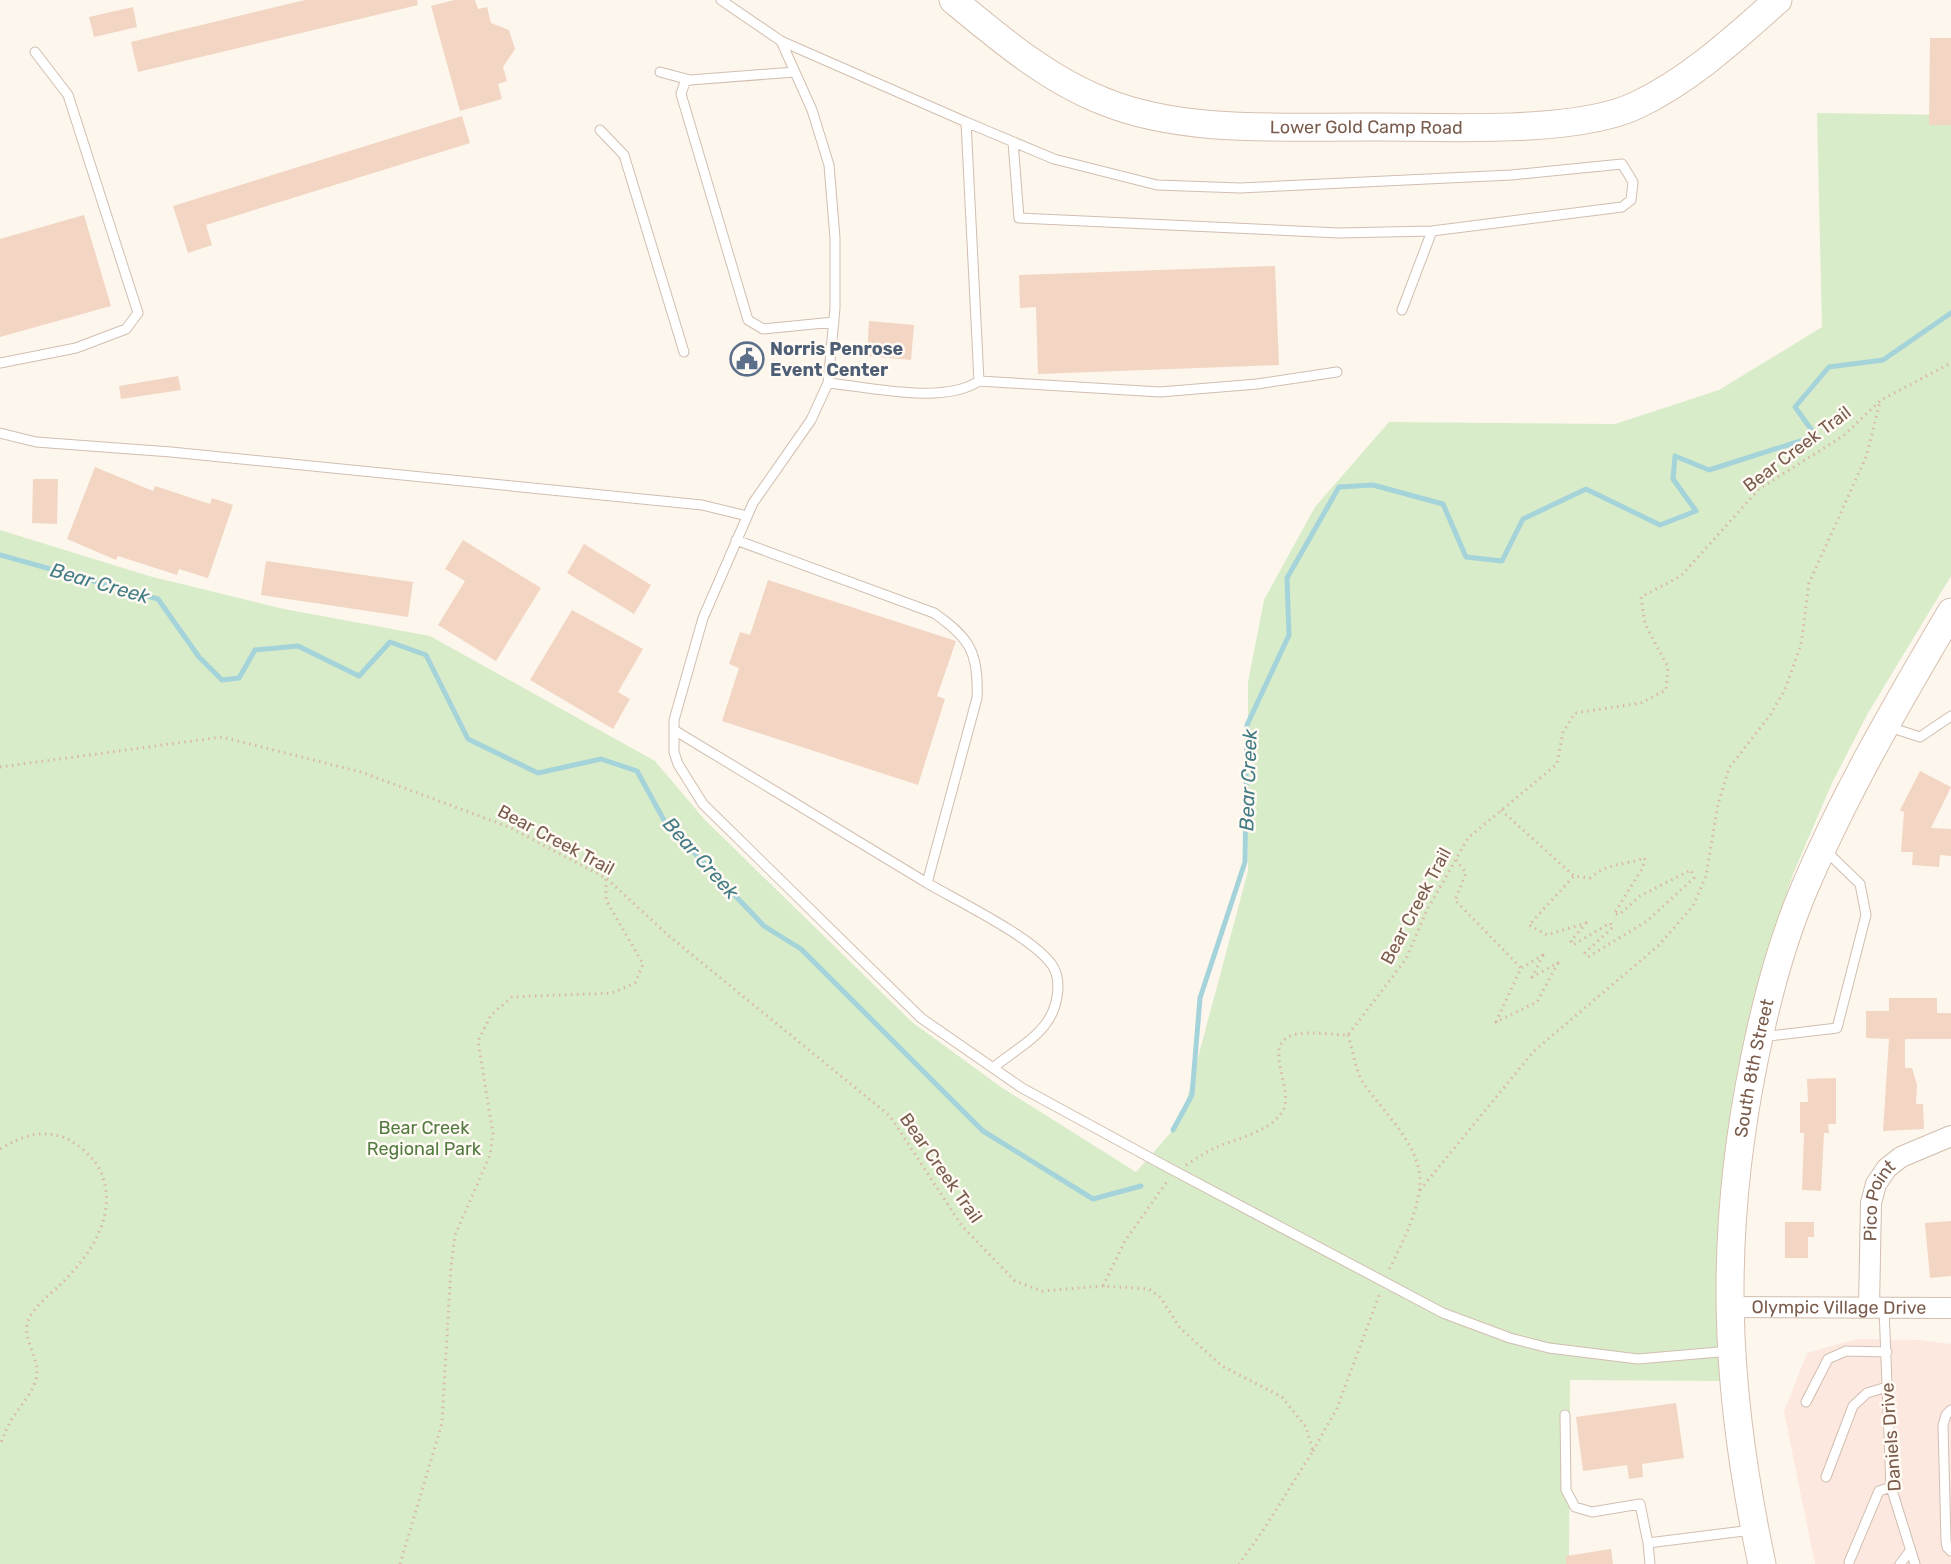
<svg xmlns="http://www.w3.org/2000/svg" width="1951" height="1564" font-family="Rubik,sans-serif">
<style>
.commercial{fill:#fde8e0}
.green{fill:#d8ecc9}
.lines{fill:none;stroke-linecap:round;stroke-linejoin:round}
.stream{stroke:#a5d3da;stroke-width:5}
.building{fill:#f3d5c3}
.lane-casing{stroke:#d1beb0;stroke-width:11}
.street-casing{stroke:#d1beb0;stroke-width:22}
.secondary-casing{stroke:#d6c0b0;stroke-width:29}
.path{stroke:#d9b8a5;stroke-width:3;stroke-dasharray:1.5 4.5;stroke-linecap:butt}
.lane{stroke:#fff;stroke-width:9}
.street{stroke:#fff;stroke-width:20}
.secondary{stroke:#fff;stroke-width:27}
.labels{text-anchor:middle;stroke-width:5;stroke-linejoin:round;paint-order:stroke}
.street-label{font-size:18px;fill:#7a5c4d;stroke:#fffaf3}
.service-label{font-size:18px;font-weight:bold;fill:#4e5e75;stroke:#fffaf3;text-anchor:start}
.park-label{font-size:18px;fill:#537a41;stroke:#fffaf3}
.water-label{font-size:20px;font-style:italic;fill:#437c86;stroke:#fffaf3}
</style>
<rect width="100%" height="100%" fill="#fdf6ec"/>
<path class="commercial" d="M1857,1339l63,1 31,4v220h-136l-31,-152 23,-59z"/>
<path class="green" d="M1817,113l134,2v461l-83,137 -36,70 -39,91 -31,94 -24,101 -19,135 -2,62 8,115 -155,-1 -1,184h-1569v-1034l149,46 135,33 146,27 225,125 50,59 207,202 89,65 135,85 45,-51 67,-250v-189l16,-82 51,-93 74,-85 226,2 104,-34 103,-63z"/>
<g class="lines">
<path class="stream" d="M0,555l158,44 41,58 23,23 17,-2 16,-28 43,-4 61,30 31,-34 36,13 42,84 70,34 63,-14 36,12 28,51 99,104 37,23 182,182 110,68 48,-13
M1173,1130l19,-35 8,-97 45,-136 2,-137 42,-90 -2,-57 52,-91 34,-2 70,19 23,53 36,4 21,-42 63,-30 74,36 36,-14 -23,-32 2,-23 34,14 107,-34 -21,-29 34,-40 54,-7 68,-47"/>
</g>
<path class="building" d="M305,0h112l1,5 -280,67 -7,-30z
M454,0h21l3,9 9,-2 4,16 18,7 6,19 -12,18 4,14 -9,3 4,15 -42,12 -29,-105z
M133,7l4,20 -43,10 -5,-20z
M1930,38h21v87h-22z
M462,116l8,27 -264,82 6,20 -24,8 -15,-47z
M84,215l27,91 -111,31v-98z
M1275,266l4,99 -241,9 -2,-67 -16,1 -1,-33z
M869,321l45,4 -3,35 -44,-4z
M178,376l3,14 -60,9 -2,-13z
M95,467l58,24 2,-5 55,18 2,-6 21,7 -25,73 -29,-9 -2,6 -59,-19 -2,4 -49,-21z
M33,479h25l-1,45 -25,-1z
M463,540l78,48 -45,73 -58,-36 27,-44 -20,-12z
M584,544l67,41 -17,29 -67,-41z
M266,561l147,21 -5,35 -147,-22z
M768,580l188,61 -19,55 8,3 -27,86 -196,-64 17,-53 -10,-4 11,-32 10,3z
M572,610l71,39 -25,43 12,7 -17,30 -83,-49z
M1920,771l31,16 -20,41 20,1v27l-11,-1 -1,12 -27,-2 1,-13h-12l3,-40 -4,-2z
M1889,998h48v15h14v26h-46v29h7l5,17 -1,19h7l1,25 -41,2 6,-92 -23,-1v-27h23z
M1836,1078v46h-8l1,9h-5l-3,58 -19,-1 2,-57h-4v-31h8l-1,-23z
M1951,1221v55l-21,2 -5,-55z
M1785,1222h29v15h-6v21h-23z
M1676,1403l8,55 -42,6 1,13 -14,2 -2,-14 -44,6 -7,-54z
M1611,1549l2,15h-47v-8z"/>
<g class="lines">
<defs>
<path id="lane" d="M721,0l60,41 31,69 17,55 6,73v70l-7,75 -17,37 -58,83 -50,115 -29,102v32l4,12 25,40 218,214 101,70 147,80 274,145 67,25 39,10 89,11 92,-8
M781,41l185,81 13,259c-36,24 -108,6 -151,2
M660,72l30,8
M795,72l-105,8 -5,2 -4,12 67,226 15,9 71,-7
M966,122l88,37 103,26 83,3 271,-13 111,-11 11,18 -2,18 -9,7 -190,24 -93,2 -320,-15 -6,-76
M600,130l24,25 60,197
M1402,310l30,-79
M0,363l76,-15 50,-19 12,-16 -70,-218 -33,-43
M979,381l181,11 97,-8 80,-12
M0,433l36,9 135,10 531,53 45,11
M1889,727l31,10 31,-21
M674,730l253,153 50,-185c2,-45 -7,-60 -43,-85l-198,-73
M927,883c31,18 107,55 125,82 11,16 5,43 -5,57 -12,18 -36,31 -53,45
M1761,1037l76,-9 29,-113 -6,-31 -36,-35
M1884,1308l7,179 24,77
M1806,1402l22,-43 18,-8 41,1
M1951,1410l-5,5 -3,10 3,115 1,7 4,4
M1565,1415l1,75 9,17 17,5 48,-8 8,39 104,-13
M1826,1477l27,-71 14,-13 20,-6
M1648,1543l2,21
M1849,1562l30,-71 12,-4
M1900,1564l10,-13"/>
<g id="street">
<path id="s1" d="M1728,1307l223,1"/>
<path id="s2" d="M1869,1307l2,-104 5,-19 11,-16 14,-11 50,-21"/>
</g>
<g id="secondary">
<path id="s3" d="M953,0c46,38 94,79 150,101 82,34 190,25 278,26 68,0 196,7 256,-22 53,-25 98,-67 141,-105"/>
<path id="s4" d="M1762,1564c-38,-177 -44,-325 -8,-503 12,-60 27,-118 51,-174 41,-96 93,-185 146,-275"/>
</g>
</defs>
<use href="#lane" class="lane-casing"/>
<use href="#street" class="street-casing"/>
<use href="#secondary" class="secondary-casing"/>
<path class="path" d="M0,767l222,-30 139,35 148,55 97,51 63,58 221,180 72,110 53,55 27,10 61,-5 46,3 11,8 20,31 42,38 60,31 24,30 7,24 -49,78 -25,35
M1501,810l73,66 16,2c19,-16 32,-12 55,-20l-2,9 -29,47h6l20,-18 51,-26 3,8 -47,43 -59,36 -3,-4 28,-26 -3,-4 -37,22 -2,-4 15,-18 -39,12 -18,-10 45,-49
M1456,860l10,13 -11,27 66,68
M1543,955l-11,22 26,-14 -21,39 -41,20 25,-54z
M1348,1035c5,15 7,36 16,49 21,31 63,66 55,108 -4,27 -18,53 -30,78
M0,1149c21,-12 36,-19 60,-13 14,4 33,20 40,34 20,44 -10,86 -41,116 -10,9 -29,24 -32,38 -3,17 11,33 10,49 -1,19 -20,35 -28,51 -4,7 -6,14 -9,21
M1186,1165c11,-7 22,-14 33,-19 20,-8 47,-14 61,-31 20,-22 -24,-73 17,-81 16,-3 35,1 51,1l58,-76 20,-47 42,-74 89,-74 6,-32 12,-19 66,-10 25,-13 2,-23 -23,-43 -4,-27 40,-21 78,-87 84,-53 38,-36 70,-37
M1420,1190l114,-139 124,-105 35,-40 13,-30 12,-72 11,-36 42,-54 14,-25 16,-44 8,-62 57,-126 14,-55
M1103,1286l22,-45 43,-61
M1313,1451l24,-43 43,-115
M400,1564l42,-141 9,-156 4,-32 35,-80 3,-21 -15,-93 13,-26 21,-18 100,-4 23,-10 8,-19 -37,-64v-22"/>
<use href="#lane" class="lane"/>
<use href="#street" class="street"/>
<use href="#secondary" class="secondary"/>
</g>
<defs>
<symbol id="civic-ring" viewBox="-11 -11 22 22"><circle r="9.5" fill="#fffaf3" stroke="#5c6f8a" stroke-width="1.5"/><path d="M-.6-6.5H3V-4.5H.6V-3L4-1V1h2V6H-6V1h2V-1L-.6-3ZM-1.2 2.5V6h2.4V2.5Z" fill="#5c6f8a"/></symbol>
</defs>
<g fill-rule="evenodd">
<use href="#civic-ring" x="728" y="340" width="38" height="38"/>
</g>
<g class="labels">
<g class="street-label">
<text dy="6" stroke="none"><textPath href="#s3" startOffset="448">Lower Gold Camp Road</textPath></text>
<text transform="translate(1797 449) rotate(-37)" y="6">Bear Creek Trail</text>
<text transform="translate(556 840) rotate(28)" y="6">Bear Creek Trail</text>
<text transform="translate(1416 906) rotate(-62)" y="6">Bear Creek Trail</text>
<text dy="6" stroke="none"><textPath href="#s4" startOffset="500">South 8th Street</textPath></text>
<text transform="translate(941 1168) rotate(55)" y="6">Bear Creek Trail</text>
<text dy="6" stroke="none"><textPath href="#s2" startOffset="108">Pico Point</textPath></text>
<text dy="6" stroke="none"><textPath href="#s1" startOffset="111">Olympic Village Drive</textPath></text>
<text transform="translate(1891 1437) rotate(-94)" y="6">Daniels Drive</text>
</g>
<g class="service-label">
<text x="770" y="355">Norris Penrose<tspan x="770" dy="21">Event Center</tspan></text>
</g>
<g class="park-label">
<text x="424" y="1134">Bear Creek<tspan x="424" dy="21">Regional Park</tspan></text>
</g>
<g class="water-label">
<text transform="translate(100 583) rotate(16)" y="7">Bear Creek</text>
<text transform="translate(1248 780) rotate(-88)" y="7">Bear Creek</text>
<text transform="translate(701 858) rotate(48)" y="7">Bear Creek</text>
</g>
</g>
</svg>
